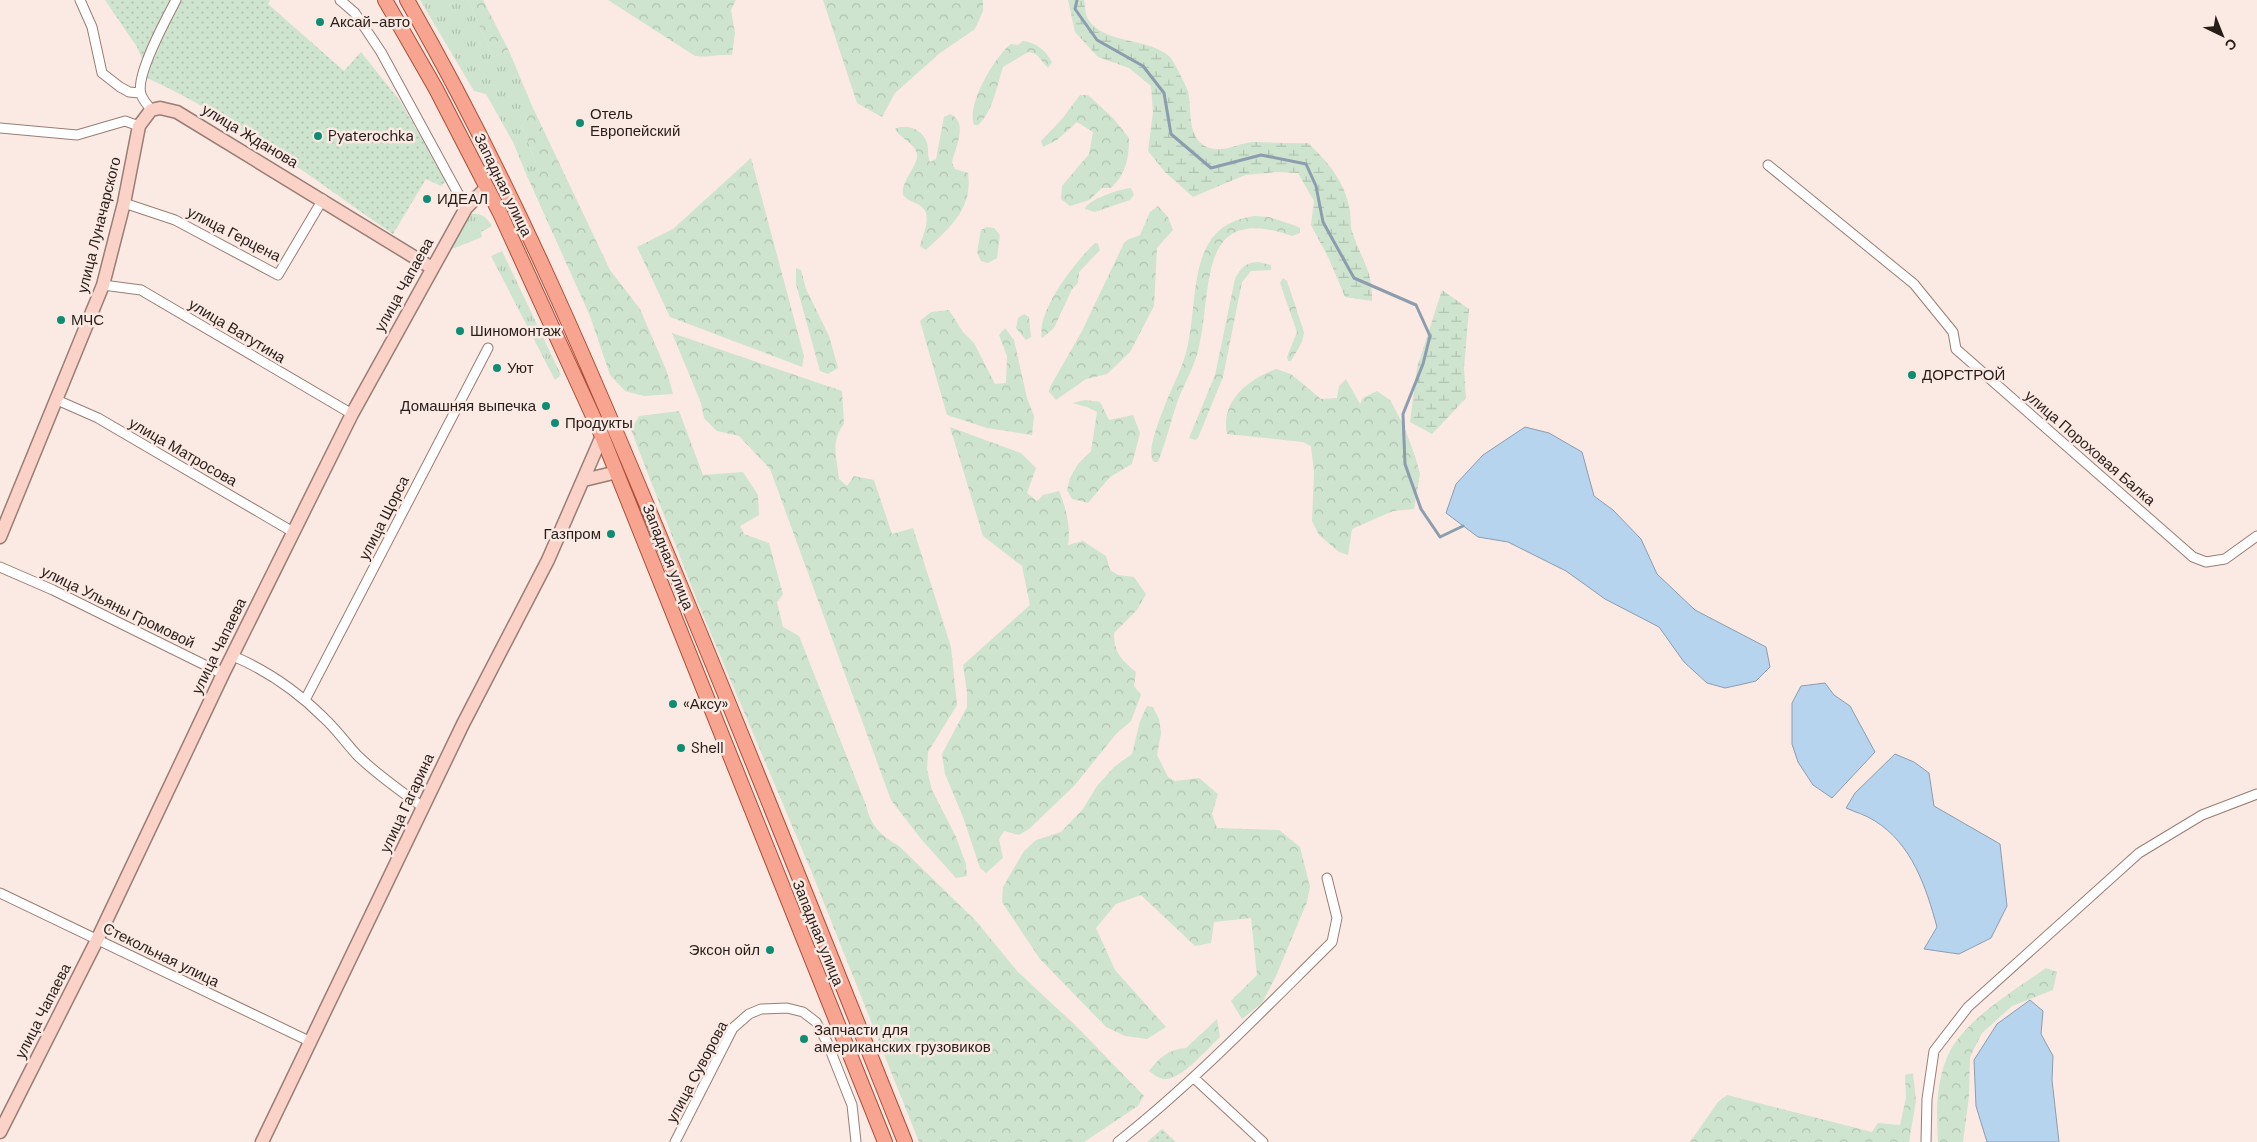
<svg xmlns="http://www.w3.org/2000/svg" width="2257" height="1142" font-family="'DM Sans',sans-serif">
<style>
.grass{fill:url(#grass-tufts)}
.forest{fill:url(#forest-crowns)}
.wetland{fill:url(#wetland-marsh)}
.park{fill:url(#park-dots)}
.water{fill:#b7d4ee;stroke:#8c9dae}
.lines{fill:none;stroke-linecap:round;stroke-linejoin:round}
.stream{stroke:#8c9dae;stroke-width:3}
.street-casing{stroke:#987e74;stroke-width:11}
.secondary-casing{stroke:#987e74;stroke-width:15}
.primary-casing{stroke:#ab4e38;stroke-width:16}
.street{stroke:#fff;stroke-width:9}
.secondary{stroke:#fbd2c8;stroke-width:12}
.primary{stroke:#f7a591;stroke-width:14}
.poi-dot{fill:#0f8d72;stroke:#fbe9e3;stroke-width:2}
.labels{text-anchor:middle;stroke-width:5;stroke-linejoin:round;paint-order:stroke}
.poi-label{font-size:15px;fill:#271d19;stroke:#fbe9e3;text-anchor:start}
.street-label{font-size:15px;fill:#271d19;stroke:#fbe9e3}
</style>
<defs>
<pattern id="grass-tufts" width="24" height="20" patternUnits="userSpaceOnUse" patternTransform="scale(1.25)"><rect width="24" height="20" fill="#cee4ce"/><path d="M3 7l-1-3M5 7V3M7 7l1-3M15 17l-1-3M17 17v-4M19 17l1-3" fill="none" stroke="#b1c3b0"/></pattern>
<pattern id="forest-crowns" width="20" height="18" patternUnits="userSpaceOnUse" patternTransform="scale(1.25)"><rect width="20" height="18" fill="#cee4ce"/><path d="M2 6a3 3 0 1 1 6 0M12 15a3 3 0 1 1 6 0" fill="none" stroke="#b1c3b0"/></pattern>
<pattern id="wetland-marsh" width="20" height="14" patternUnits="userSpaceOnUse" patternTransform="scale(1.25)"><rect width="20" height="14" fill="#cee4ce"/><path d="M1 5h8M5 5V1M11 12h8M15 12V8" fill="none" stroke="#b1c3b0"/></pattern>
<pattern id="park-dots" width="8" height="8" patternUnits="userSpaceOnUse" patternTransform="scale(1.25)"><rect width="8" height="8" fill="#cee4ce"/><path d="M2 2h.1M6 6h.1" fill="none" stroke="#b1c3b0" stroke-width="1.8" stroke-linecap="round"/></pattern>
</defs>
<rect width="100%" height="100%" fill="#fbe9e3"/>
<path class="grass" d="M420,0h48l25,57 16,-6 24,57 -11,18 16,43 -11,7 -14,-34 -27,-48 -12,-3z
M471,214c11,-1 15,3 21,12l-11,6 1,5 -35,14 15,-28z
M502,251l59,124 -6,5 -64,-124z"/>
<path class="forest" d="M468,0h15l26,51 -16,6z
M608,0h128l-5,10 4,23 -3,22c-13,-1 -24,3 -37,1z
M823,0h160v11l-8,18 -35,24 -45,40 -13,24 -25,-14z
M1023,41c13,1 23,10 29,21l-4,6 -12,-14 -8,-2 -25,15c-6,18 -10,45 -25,58h-4c-8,-20 21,-69 37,-81l7,1z
M1080,95h8l25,23 16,20c0,20 -3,36 -18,50h-9l-13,12 -19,6 -9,-7 1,-13 27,-32 4,-22 -16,-10 -20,18 -14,7 -2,-6 21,-22z
M533,108l77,162 30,39 27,63 6,22 -29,2 -19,-5 -15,-16 -20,-59 -63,-140 11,-7 -16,-43z
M950,114c19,8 5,34 2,49l3,6 13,4c5,36 -18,54 -42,77l-6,-4c3,-12 14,-33 -1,-41 -7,-4 -11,-4 -16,-10 -2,-17 19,-32 13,-44 -4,-9 -16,-13 -21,-22 11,-6 28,0 32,14 2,7 0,12 3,19l6,-3 8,-42z
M751,158l53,198 -2,11 -132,-50 -33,-70 36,-18z
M1131,188l3,7 -4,5 -35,12 -10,-3c3,-10 35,-20 46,-21z
M1158,206l10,11 5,13 -16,18 -3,58 -24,46 -23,22 -21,5 -30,21 -7,-8 1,-5 32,-56 42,-88 3,-3 13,-5 10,-23z
M1255,216l14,1 27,9 4,2v5l-8,3c-95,-34 -79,50 -93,111 -4,19 -14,35 -21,53 -7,20 -12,42 -20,62h-4c-9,-9 7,-46 11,-57 8,-21 19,-39 23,-61 11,-51 -1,-120 67,-128z
M987,227l7,1 6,7 -3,23 -9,5 -7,-2 -4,-9 4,-22z
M1095,243l3,1 2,6 -21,22 -1,11 -6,6 -18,39 -12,10c-6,-27 34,-77 53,-95z
M1258,262l13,3v5l-20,1 -9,11 -19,95 -25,61 -3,2 -6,-2 26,-63 20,-96c6,-11 9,-16 23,-17z
M796,268l5,2 5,19 23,47 9,32 -10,6 -8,-3 -24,-87z
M1283,278l4,3 17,51 -2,10 -11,19h-3l-1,-4 10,-25 -17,-49z
M949,310l14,22 11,11 21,41 11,-1 1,-27 -8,-21 6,-7 9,12 13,58 7,18 -2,19 -45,-7 -40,-13 -27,-94 11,-9z
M1024,314l5,3 2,20 -5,3 -10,-12 2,-10z
M672,333l170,58 2,33c-14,17 -7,35 -5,55l8,7 7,-10 20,4 18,54 21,-6 38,119 6,58 -29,47 -1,18 5,20 24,47 10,27 1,12 -11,2 -35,-39 -30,-39 -121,-331 -31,-33 -22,-5 -13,-13 -3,-15z
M1276,369l15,5 30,25 16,-1 2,-12 7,-7 14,25 3,-6 14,-7 13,9 13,24 12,32 5,18 -6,35 -21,2 -41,18 -4,26 -9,-3 -20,-17 -7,-14 2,-48 -3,-27 -8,-4 -76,-8c-7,-33 22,-55 49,-65z
M1085,400l15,2 9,18 24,-5 7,18 -8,31 -22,13 -22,26 -16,-4 -5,-9 3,-12 8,-14 13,-13 6,-39 -10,-5 -15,-4z
M679,411l24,64 40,-3 15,23 1,20 -19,11 4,8 25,9 14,51 -6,8 6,25 16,9 67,169c4,20 15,31 33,41l77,75 42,51 58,54 68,70 -6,10 -54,36h-165l-107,-269 -114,-270 -67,-173 8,-14z
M950,427l71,26 15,15 -9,25 10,8 6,-6 16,-4c7,17 12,36 9,54l15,-4 23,15 4,14 8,5 16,2 12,17 -9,16 -23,23c0,20 7,26 22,39l-2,14 7,9 -10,26 -15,13 -42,52 -45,43 -10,6 -15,-4 -5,8 4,19 -17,15 -6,-5 -17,-51 -18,-43 -3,-20 25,-47v-15l-4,-27 67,-60 -8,-39 -39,-30z
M1147,706l6,1 6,12 2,14 -4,22 11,22 7,4 24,-3 19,16 -6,20 5,14 62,2 21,17 10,40 -3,15 -31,74 -14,27 -20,16 -11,-18 26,-26 -6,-57 -37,4 -3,21 -16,3 -54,-51 -25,9 -20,24 19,42 51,57 -19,12 -22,-3 -19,-9 -66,-68 -38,-57 1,-15 21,-36 12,-11 25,-8 22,-23 14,-23 17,-19 18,-13 8,-33z
M2046,968l11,4 -4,18 -41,16 -30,27 -12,24 -1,39 -6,46h-25c-2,-30 -2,-64 12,-91 19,-34 65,-61 96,-83z
M1217,1019l3,18c-12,11 -36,40 -53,42 -7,1 -12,-4 -18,-8 10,-13 20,-22 37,-23z
M1913,1073l3,28 -7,41h-219l28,-40 9,-7 145,37 6,-9 22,2 6,-27 -1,-23z"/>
<path class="wetland" d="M1068,0h16c1,5 1,14 4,19 16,26 61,18 82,38 4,4 16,29 18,34 4,18 -2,50 22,57 16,5 29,-6 45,-6 17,0 35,2 53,1 21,20 37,39 42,68 1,7 0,14 2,20 8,27 21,38 20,70l-27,-4 -15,-36 -19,-36 3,-24 -16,-28 -22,-1 -31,3 -52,22 -28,-25 -17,-21 5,-39 -2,-26 -22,-18 -31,-11 -23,-25z
M1442,290l27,19 -5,59 2,30 -34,36 -22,-12 7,-54z"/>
<path class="park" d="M105,0h165l-2,4 76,67 17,-19 39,49 46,80 -5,5 -15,-7 -33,55c-82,-56 -161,-119 -253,-159l4,-12 -7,-16z
M1162,1129l14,13h-29z"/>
<path class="water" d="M1525,427l24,6 33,19 12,44 19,14 28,29 16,35 38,36 71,37 4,20 -14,14 -17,4 -14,3 -18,-5 -23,-21 -25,-35 -54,-28 -39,-28 -58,-29 -30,-5 -32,-24 10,-29 27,-29z
M1825,683l9,12 16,11 25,46 -43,46 -19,-13 -15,-23 -6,-18v-41l9,-17z
M1895,754l19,8 15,11 5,33 66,38 7,62 -16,32 -32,16 -35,-5 13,-22c-11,-40 -25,-83 -62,-106 -9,-6 -20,-9 -29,-13l9,-15z
M2030,1000l13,11 -2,23 12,22 -1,24 7,62h-72l-11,-36 -2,-46 23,-36z"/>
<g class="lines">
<path class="stream" d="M1077,0l-2,9 22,31 46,26 21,27 7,41 40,34 50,-13 45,9 10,22 7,36 31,56 62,27 14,31 -7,28 -20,50 2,50 16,45 19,28 23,-11"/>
<defs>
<path id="street" d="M80,0l12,27 10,46 18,14 9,5 11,1
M340,0l15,13 26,39 85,156
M151,110c-3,-5 -9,-11 -10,-16 -6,-18 26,-77 35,-94
M0,128l77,7 48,-14 14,5
M1768,165l146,119 39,48 3,17 237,208 13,5 19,-3 32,-23
M124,203l51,17 103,55 45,-76
M103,285l38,5 211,124
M57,400l41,18 195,114
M0,567l53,23 170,84
M233,656c33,14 65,36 91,62 12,11 22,25 33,37 20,20 44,36 67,53
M305,700l183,-352
M0,893l311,149
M1194,1078l69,64
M675,1142l58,-114 16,-14 12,-5 26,-1 16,4 13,10 11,20 25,63 4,37
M1118,1142c77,-61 145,-132 214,-200l5,-24 -10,-40
M1926,1142l1,-43 7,-48 34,-44 171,-154 63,-38 55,-21"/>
<path id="secondary" d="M584,480l33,-8
M0,537l103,-252 21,-82 15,-77 12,-16 9,-2 17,4 255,156
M0,1132l97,-192 126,-266 129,-260 114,-206 21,-21
M262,1142l201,-418 85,-164 54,-124"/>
<path id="primary" d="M385,0l51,89 64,124 102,223 283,706
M407,0c100,174 179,358 256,544 83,198 162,398 242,598"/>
</defs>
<use href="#street" class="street-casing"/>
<use href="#secondary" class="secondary-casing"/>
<use href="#primary" class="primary-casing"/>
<use href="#street" class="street"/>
<use href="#secondary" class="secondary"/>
<use href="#primary" class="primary"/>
</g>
<g class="poi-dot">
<circle cx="320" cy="22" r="5"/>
<circle cx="580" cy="123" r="5"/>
<circle cx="318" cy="136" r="5"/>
<circle cx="427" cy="199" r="5"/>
<circle cx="61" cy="320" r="5"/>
<circle cx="460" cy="331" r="5"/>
<circle cx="497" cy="368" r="5"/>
<circle cx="1912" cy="375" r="5"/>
<circle cx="546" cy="406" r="5"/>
<circle cx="555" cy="423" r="5"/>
<circle cx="611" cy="534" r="5"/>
<circle cx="673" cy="704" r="5"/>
<circle cx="681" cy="748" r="5"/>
<circle cx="770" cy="950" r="5"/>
<circle cx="804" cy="1039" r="5"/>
</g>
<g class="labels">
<g class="poi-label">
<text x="330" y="27">Аксай-авто</text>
<text x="590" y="119">Отель<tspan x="590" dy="17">Европейский</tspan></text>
<text x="328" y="141">Pyaterochka</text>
<text x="437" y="204">ИДЕАЛ</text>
<text x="71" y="325">МЧС</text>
<text x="470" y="336">Шиномонтаж</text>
<text x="507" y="373">Уют</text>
<text x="1922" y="380">ДОРСТРОЙ</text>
<text x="536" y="411" text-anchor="end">Домашняя выпечка</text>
<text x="565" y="428">Продукты</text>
<text x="601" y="539" text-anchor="end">Газпром</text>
<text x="683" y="709">«Аксу»</text>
<text x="691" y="753">Shell</text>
<text x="760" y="955" text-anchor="end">Эксон ойл</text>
<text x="814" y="1035">Запчасти для<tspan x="814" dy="17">американских грузовиков</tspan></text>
</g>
<g class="street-label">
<text transform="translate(250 136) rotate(31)" y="5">улица Жданова</text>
<text transform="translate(503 185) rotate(64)" y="5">Западная улица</text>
<text transform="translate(99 225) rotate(-76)" y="5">улица Луначарского</text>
<text transform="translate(234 234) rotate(27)" y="5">улица Герцена</text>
<text transform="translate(404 285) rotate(-61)" y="5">улица Чапаева</text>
<text transform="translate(237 331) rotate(31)" y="5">улица Ватутина</text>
<text transform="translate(2090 448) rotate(41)" y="5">улица Пороховая Балка</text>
<text transform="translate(183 452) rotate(30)" y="5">улица Матросова</text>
<text transform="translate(384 518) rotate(-63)" y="5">улица Щорса</text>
<text transform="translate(668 557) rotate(68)" y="5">Западная улица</text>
<text transform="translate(118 607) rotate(26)" y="5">улица Ульяны Громовой</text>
<text transform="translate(219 646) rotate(-64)" y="5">улица Чапаева</text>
<text transform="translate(407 803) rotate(-65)" y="5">улица Гагарина</text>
<text transform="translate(818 933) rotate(68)" y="5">Западная улица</text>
<text transform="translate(161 955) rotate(26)" y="5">Стекольная улица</text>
<text transform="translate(43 1011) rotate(-63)" y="5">улица Чапаева</text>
<text transform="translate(697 1072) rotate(-62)" y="5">улица Суворова</text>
</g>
</g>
<g transform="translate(2222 35) rotate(137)" stroke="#fbe9e3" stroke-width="4" paint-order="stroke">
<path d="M0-4L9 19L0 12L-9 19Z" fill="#271d19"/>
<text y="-8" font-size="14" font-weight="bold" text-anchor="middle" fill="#271d19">С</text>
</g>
</svg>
